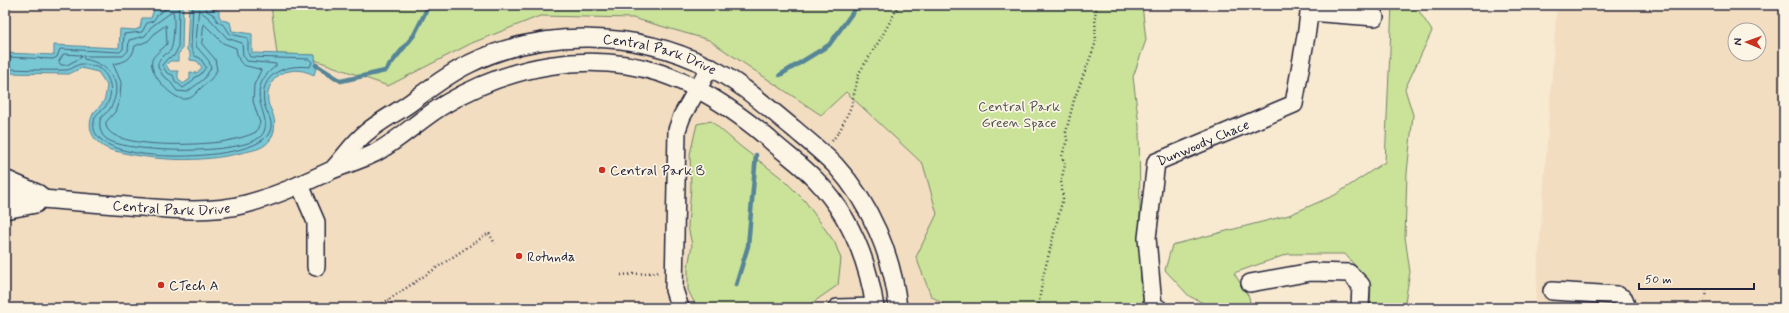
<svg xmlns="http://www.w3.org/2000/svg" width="1789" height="313" font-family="Mynerve,sans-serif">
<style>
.built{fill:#f2ddc0;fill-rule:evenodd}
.green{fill:#cae399;stroke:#76826a}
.water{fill:#78c7d5;stroke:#568597}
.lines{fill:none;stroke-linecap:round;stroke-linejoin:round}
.shore{stroke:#446479;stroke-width:1}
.stream{stroke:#568597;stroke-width:4.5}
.minor-casing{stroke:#22223b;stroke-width:20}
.path{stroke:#22223b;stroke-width:2.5;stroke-dasharray:1 3;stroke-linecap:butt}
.minor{stroke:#fcf5e5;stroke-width:17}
.poi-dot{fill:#c8321e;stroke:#fcf5e5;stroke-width:1.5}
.labels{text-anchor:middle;stroke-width:3.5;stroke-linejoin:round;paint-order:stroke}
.street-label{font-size:14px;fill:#22223b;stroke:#fcf5e5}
.park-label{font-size:14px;fill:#4c5252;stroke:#fcf5e5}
.poi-label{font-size:14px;fill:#22223b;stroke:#fcf5e5;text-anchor:start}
</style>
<rect width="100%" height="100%" fill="#f8e9d1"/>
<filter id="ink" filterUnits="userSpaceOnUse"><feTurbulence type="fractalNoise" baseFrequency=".025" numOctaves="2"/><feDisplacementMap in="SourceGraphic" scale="8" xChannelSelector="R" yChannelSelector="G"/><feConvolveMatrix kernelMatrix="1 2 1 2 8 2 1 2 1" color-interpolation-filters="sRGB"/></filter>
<g filter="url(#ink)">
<path class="built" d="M5,5h1065l-36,303h-1029z
M1557,5h227v303h-249zM1735,30h24v24h-24z"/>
<path class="green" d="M271,5h871l4,35 -13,37 6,48 2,166 7,17h-198l-19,-12 -15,-39 21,-43 -14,-50 -77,-72 -25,23 -112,-75 -76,-22 -93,-2 -68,27 -84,43 -73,-26 -1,-5 -37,-1z
M1392,5h23l17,26 -27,58 8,26 -6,58 -2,64 5,35 -6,36h-34l1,-24 -26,-30h-57l-54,19 15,24 2,11h-38l-24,-12 -24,-26 7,-25 117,-30 46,-20 50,-33z
M711,121l29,25 43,33 22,22 30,42 6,16 -3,26 -33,23h-108l-9,-18v-23l4,-22 -4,-19 3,-39 -1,-33 7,-30z"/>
<path class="water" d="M164,5h19l-1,45 -4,4v7h-8l-4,4 4,6h8v7l5,6 7,-5v-7l7,1 5,-6 -5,-6 -7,-1v-7l-3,-3 2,-45h20l2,4 8,2v5l3,4 8,2 2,9 20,3v19l63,2 1,13 -2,7c-10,-5 -18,-6 -29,-3 -12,4 -19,17 -17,29 0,4 3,8 4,11 5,11 3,26 -7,33 -6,5 -17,6 -24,8 -42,10 -84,8 -126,-2 -15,-3 -30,-17 -23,-35 2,-5 6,-7 9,-11 5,-5 5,-14 6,-20l-9,-13 -17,-4 -12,6 -64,-1v-20l49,2v-10l65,3 1,-19 15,1 5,-2 2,-10h9l3,-9h6z"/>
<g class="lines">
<path class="shore" d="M179,5l-1,43 -4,8 -6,2 -6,7 5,8 6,2 2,6 8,7 9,-6 3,-5 5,-2 6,-8 -6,-9 -5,-2 -4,-8 2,-43
M199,10l11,9 17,19 15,5 1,12 4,6 29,3v2c-38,28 3,53 -16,71 -20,18 -126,16 -150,4 -9,-4 -11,-12 -10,-21 2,-5 7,-7 10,-11 15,-26 0,-45 -26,-50l-1,-3h40l5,-5 1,-11 16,-4 6,-9 22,-16c2,5 1,36 -3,40 -6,5 -13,7 -12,16l5,9 6,4 8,11 10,1 17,-13 7,-11 -2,-7 -13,-15z
M204,24l19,19 13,5c3,22 10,16 25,22l-7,15 -1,16 7,22 -4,9c-10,5 -20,7 -30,9 -19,4 -124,10 -120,-19l9,-10 5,-14 1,-16 -8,-18c13,-2 19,-5 22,-18l13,-5 8,-9 10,-7 1,19c-5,6 -12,9 -15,16 -4,13 21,41 34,39 8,-1 11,-8 17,-13 6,-5 11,-9 14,-16l-2,-11 -13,-15z
M64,54l16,1 2,2 -15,8h-6l-2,-3z
M5,57l48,2 4,-2 3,-8 60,3 3,-3 1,-15 18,-2 5,-9 6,-2 5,-7 8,-5 1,-4
M5,69c20,0 41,2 61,1 6,0 10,-6 16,-6 6,0 13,2 18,5 12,8 14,27 5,38 -3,4 -8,5 -10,11 -12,33 56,38 76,38 21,1 91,-2 99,-25 4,-11 -4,-18 -6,-28 -5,-30 22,-39 46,-36l2,-5 -3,-3 -59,-2 -2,-4v-15l-18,-4 -5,-8 -8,-5 -3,-6 -7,-4 -2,-6"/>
<path class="stream" d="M316,65l25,16 44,-10 29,-36 15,-30
M780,75l49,-30 29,-40
M736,285l12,-39 8,-91"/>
<defs>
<g id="minor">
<path d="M1309,12l66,5"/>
<path id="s1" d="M335,167c10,-11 20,-26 32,-35 13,-11 29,-19 43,-29 19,-14 38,-29 59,-39 73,-36 168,-34 240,3 31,15 57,39 84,61 14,12 29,24 42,37 35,38 58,91 63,143"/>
<path d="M5,179l34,15"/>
<path d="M300,185l16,37v45"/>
<path id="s2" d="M5,196c41,3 82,7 123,10 39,3 79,8 118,-2 30,-8 58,-21 86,-34 14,-6 29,-10 43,-17 26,-14 47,-36 72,-50 63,-37 141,-53 213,-30 40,13 77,39 109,66 15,14 33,26 47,41 34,36 52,79 59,128"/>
<path d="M5,210l31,-6"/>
<path d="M1250,283l61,-11 38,1 12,12 -1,23"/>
<path d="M1552,291l65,4 7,4 3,9"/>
<path d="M680,308l-6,-18 3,-160 5,-14 28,-49"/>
<path d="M837,308l38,-1"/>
<path id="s3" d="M1158,308l-5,-2 -6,-68 9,-76 138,-58 13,-74 3,-25"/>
</g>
</defs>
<use href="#minor" class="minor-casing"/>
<path class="path" d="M1742,59v-5
M832,141l8,-11 11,-23 8,-34 22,-35 18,-33
M621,275l39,-3
M389,299l6,9
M1706,299l1,-11
M376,308l113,-75 6,11
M1038,308l5,-31 20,-79 -2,-17 4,-16 -3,-9 5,-16 -1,-8 8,-32 22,-58 -1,-26 2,-11"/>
<use href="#minor" class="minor"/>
</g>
</g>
<g class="poi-dot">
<circle cx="602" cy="170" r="4"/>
<circle cx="519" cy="256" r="4"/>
<circle cx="161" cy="285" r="4"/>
</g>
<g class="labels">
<g class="street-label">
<text dy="5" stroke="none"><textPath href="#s1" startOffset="367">Central Park Drive</textPath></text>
<text dy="5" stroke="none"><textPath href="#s3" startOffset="201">Dunwoody Chace</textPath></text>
<text dy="5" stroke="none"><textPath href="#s2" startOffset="167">Central Park Drive</textPath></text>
</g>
<g class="park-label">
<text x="1019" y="111">Central Park<tspan x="1019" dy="16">Green Space</tspan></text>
</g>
<g class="poi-label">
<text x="610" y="175">Central Park B</text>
<text x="527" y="261">Rotunda</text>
<text x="169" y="290">CTech A</text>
</g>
</g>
<rect width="1789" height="313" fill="none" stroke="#fcf5e5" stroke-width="20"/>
<rect x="10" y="10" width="1769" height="293" fill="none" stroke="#22223b" stroke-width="1.5" filter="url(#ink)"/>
<g transform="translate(1747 42) rotate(272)"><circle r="19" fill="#fcf5e5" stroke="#a5a1a1"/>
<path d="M0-3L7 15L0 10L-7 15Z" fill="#c8321e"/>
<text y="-6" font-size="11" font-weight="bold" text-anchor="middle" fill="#22223b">N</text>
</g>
<path d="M1639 283v6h115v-6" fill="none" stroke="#22223b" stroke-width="2"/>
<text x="1645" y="283" font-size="12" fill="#22223b" stroke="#fcf5e5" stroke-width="3" paint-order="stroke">50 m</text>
</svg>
